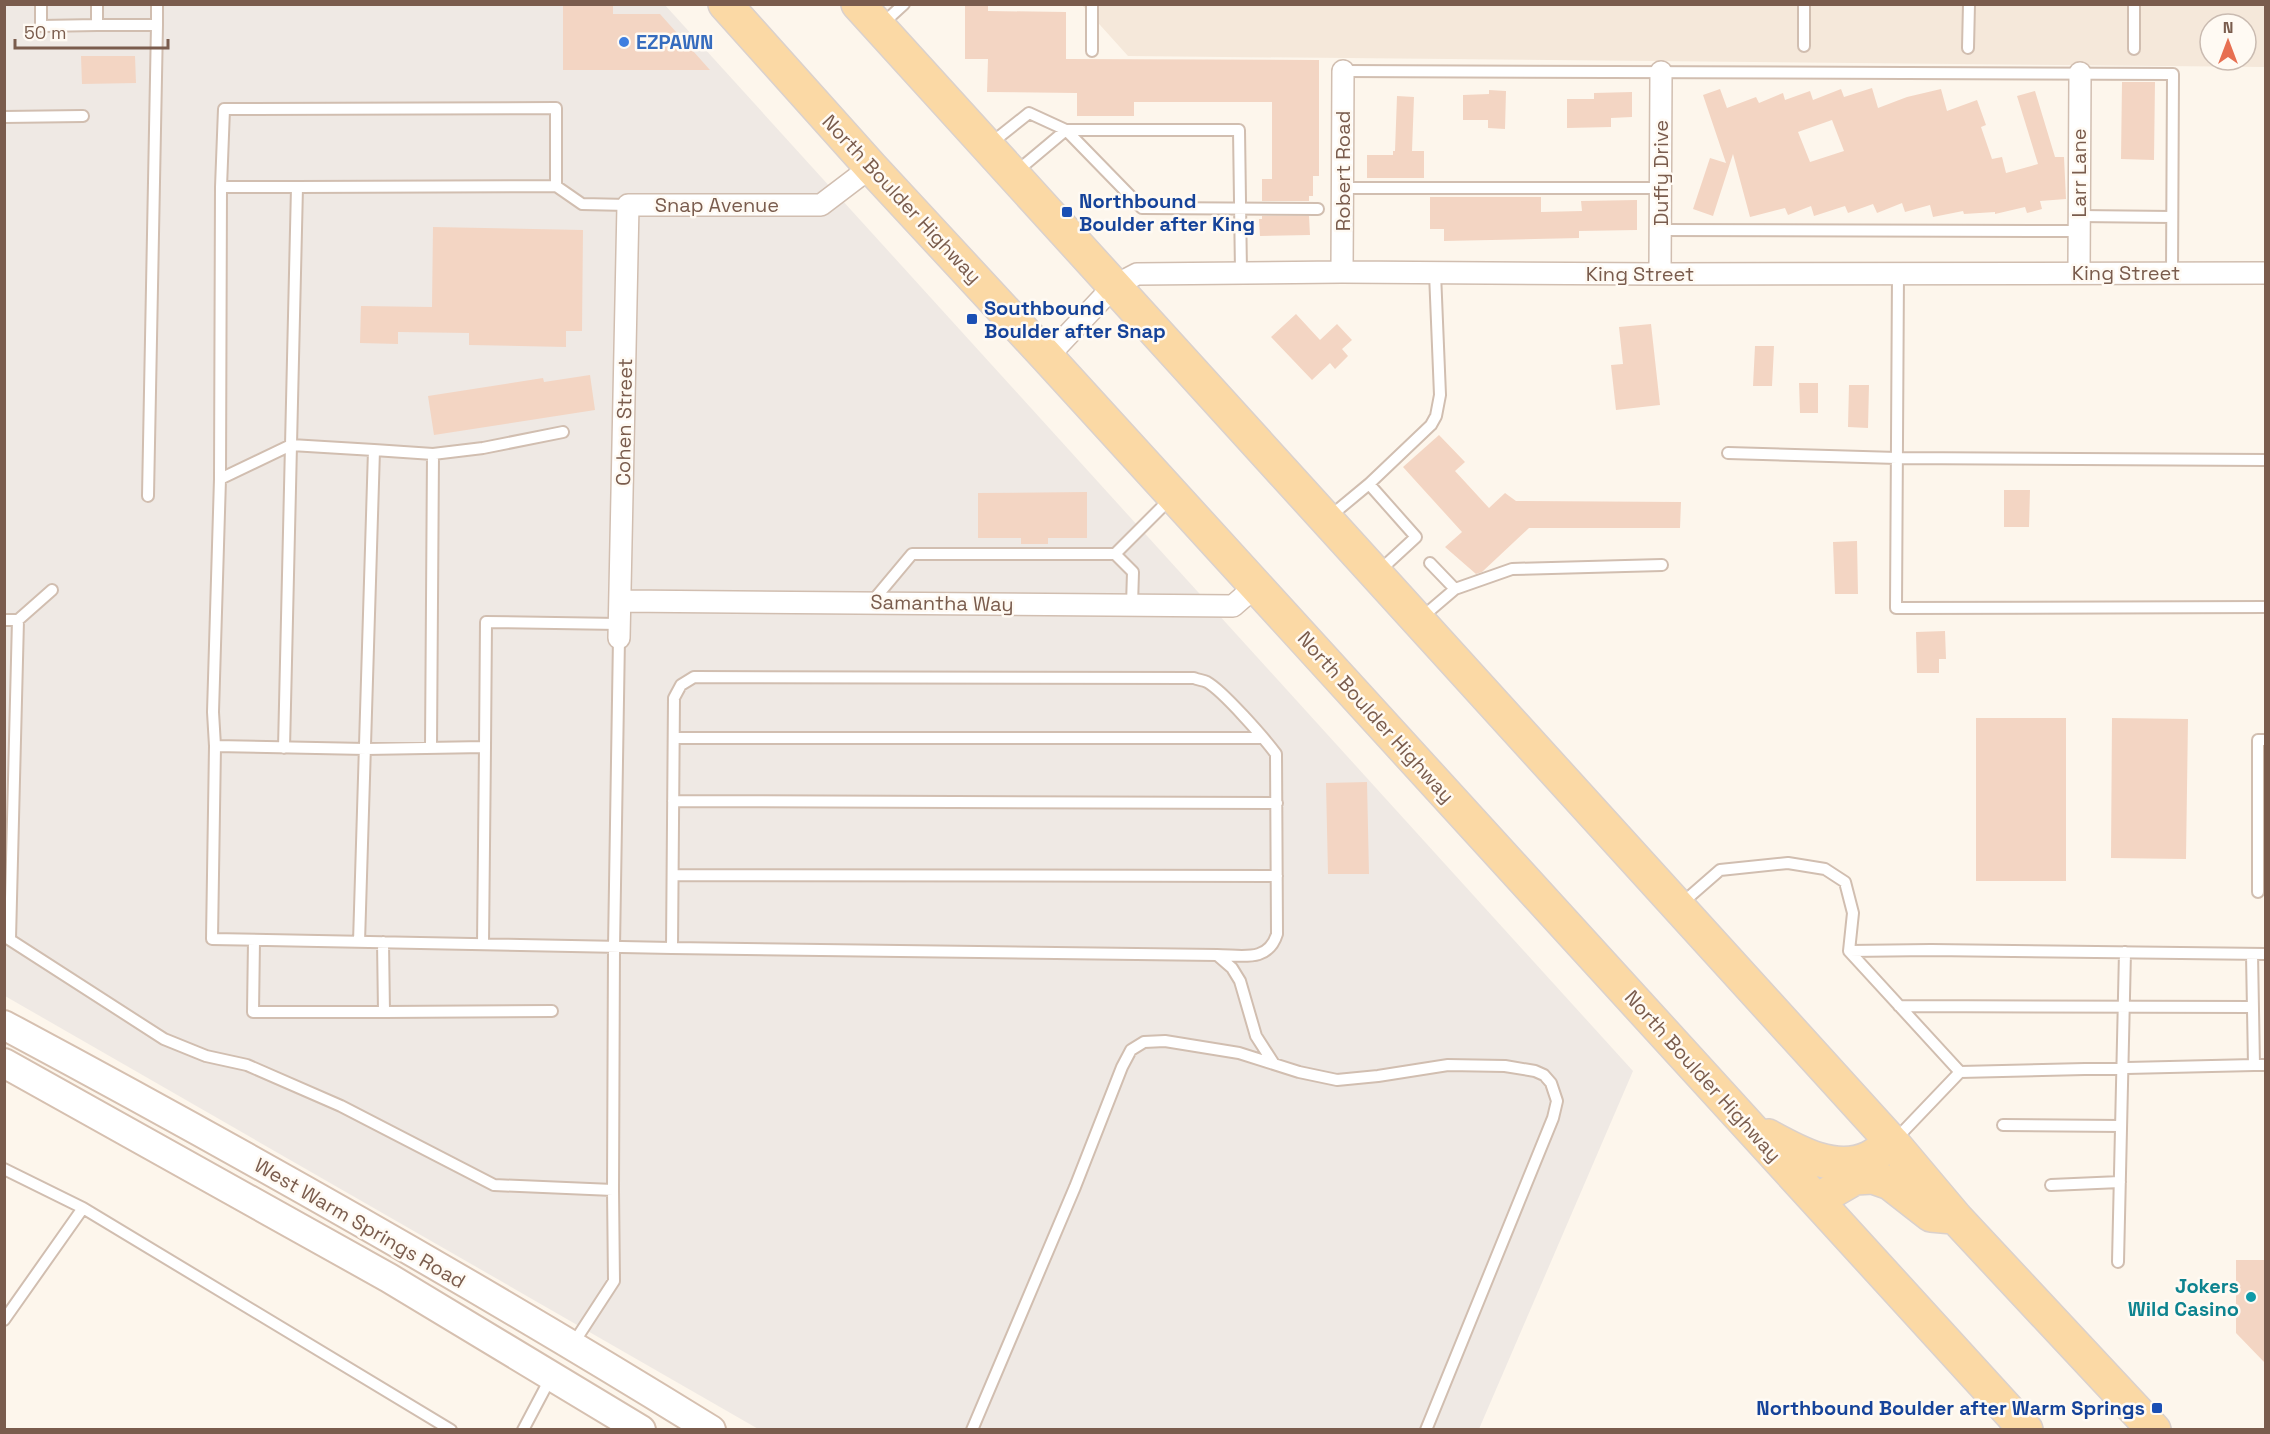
<svg xmlns="http://www.w3.org/2000/svg" width="2270" height="1434" font-family="'Space Grotesk',sans-serif">
<style>
.residential{fill:#f5e8da;fill-rule:evenodd}
.industrial{fill:#efe9e4}
.building{fill:#f3d5c3;fill-rule:evenodd}
.lines{fill:none;stroke-linecap:round;stroke-linejoin:round}
.lane-casing{stroke:#d1beb0;stroke-width:14}
.street-casing{stroke:#d1beb0;stroke-width:24}
.secondary-casing{stroke:#d6c0b0;stroke-width:32}
.primary-casing{stroke:#dad1cd;stroke-width:36}
.lane{stroke:#fff;stroke-width:10}
.street{stroke:#fff;stroke-width:21}
.secondary{stroke:#fff;stroke-width:28}
.primary{stroke:#fbd9a5;stroke-width:33}
.shop-dot{fill:#3f7fe0;stroke:#fffaf3;stroke-width:2}
.transit-dot{fill:#1a4fb4;stroke:#fffaf3;stroke-width:2}
.culture-dot{fill:#0f9aa8;stroke:#fffaf3;stroke-width:2}
.labels{text-anchor:middle;stroke-width:5;stroke-linejoin:round;paint-order:stroke}
.shop-label{font-size:20px;font-weight:bold;fill:#366cbe;stroke:#fffaf3;text-anchor:start}
.street-label{font-size:20px;fill:#7a5c4d;stroke:#fffaf3}
.transit-label{font-size:20px;font-weight:bold;fill:#164399;stroke:#fffaf3;text-anchor:start}
.culture-label{font-size:20px;font-weight:bold;fill:#0d838f;stroke:#fffaf3;text-anchor:end}
</style>
<rect width="100%" height="100%" fill="#fdf6ec"/>
<path class="residential" d="M1082,5h1183v62l-1137,-11zM2210,24h36v36h-36z"/>
<path class="industrial" d="M664,4l969,1067 -154,358 -719,1 -755,-434v-991z"/>
<path class="building" d="M563,4h50v10h47l50,56h-147z
M965,4h23v7l78,1v47l253,1v116h-6v20h-4v5h-47v-22h10v-77h-138v14h-57v-23l-90,-1 1,-33h-23z
M81,56h54l1,27 -54,1z
M2122,82h33l-1,78 -33,-1z
M1872,88l6,20 29,-11 34,-8 6,22 30,-11 9,25 -5,2 11,32 10,-2 4,16 32,-9 -21,-68 18,-5 20,66h9l2,42 -26,2 2,8 -15,4 -2,-6 -30,7v-2l-31,2 -1,-3 -30,6 -3,-12 -25,7 -3,-9 -25,10 -4,-9 -25,9 -3,-7 -31,10 -3,-10 -23,9 -3,-7 -35,9 -17,-63 -20,62 -20,-7 17,-51 16,5 -23,-68 17,-6 7,19 29,-11 3,6 24,-10 2,7 25,-9 3,9 28,-11 3,8zM1832,120l12,31 -34,11 -12,-30z
M1489,90l17,1 -1,38 -17,-1v-8h-25v-25l26,-1z
M1632,92v25l-21,1v9l-44,1v-29h27v-6z
M1397,96l17,1 -2,54h12v27h-57v-23h26v-4h2z
M1430,197h111v15l41,-1 -1,-10 56,-1v30l-58,1v7l-135,3v-12h-14z
M1262,216h47l1,19 -50,1 -1,-17h3z
M433,227l150,3 -1,101h-16v16l-97,-2v-12l-71,-1v12l-38,-1 1,-37 71,1z
M1296,314l24,26 17,-16 15,16 -10,9 6,7 -13,13 -5,-6 -18,17 -41,-43z
M1651,324l9,81 -44,5 -5,-45 12,-1 -4,-37z
M1755,346h19l-2,40h-19z
M590,375l5,35 -161,25 -6,-39 115,-18 1,4z
M1799,383h19v30h-18z
M1849,385h20l-1,43 -20,-1z
M1439,435l26,27 -10,9 34,37 16,-15 11,8 165,1 -1,26h-151l-47,44 -6,2 -31,-27 17,-15 -59,-65z
M2004,490h26l-1,37h-25z
M1087,492v46h-39v6h-27v-6h-43v-45z
M1857,541l1,53h-23l-2,-52z
M1945,631l1,28h-7v14h-22l-1,-41z
M1976,718h90v163h-90z
M2112,718l76,1 -2,140 -75,-1z
M1367,782l2,92h-41l-2,-91z
M2236,1260h29v103l-29,-30z"/>
<g class="lines">
<defs>
<path id="lane" d="M41,4v22l56,-1v-21
M1092,4v47
M2134,4v45
M97,25h60v-21
M881,25l23,-21
M1804,46v-42
M1968,48l1,-44
M1343,71l830,3 -1,199
M4,117l79,-1
M990,144l39,-31 37,17 76,78 176,1
M1016,172l50,-42h173l2,142
M556,186l26,18 46,1
M221,187l3,-78 332,-1v78l-259,1
M1342,188h318
M2079,216l93,1
M1660,230l419,1
M1898,273l-2,335 370,-1
M1728,453l169,5 369,2
M1369,484l62,-59 5,-9 4,-21 -5,-122
M148,496l9,-471
M1328,518l41,-34 47,53 -38,35
M1115,554l18,18 -1,33
M1455,589l57,-20 150,-4
M871,603l41,-49h203l56,-56
M1421,618l34,-29 -25,-26
M4,620h14l-8,319
M18,620l34,-30
M674,738h589
M215,746l-2,-34 7,-233 1,-292h76l-6,258 -71,34
M485,747l1,-125 133,2
M284,748l7,-303 83,5
M431,748l2,-294 50,-6 80,-16
M673,801l604,2
M673,875l604,1
M2258,892v-152h8
M1681,904l39,-34 68,-7 37,6 20,13 8,31 -4,38
M4,936l160,103 42,17 41,9 94,41 153,79 119,5 1,91 -41,63
M254,941l-1,71h131
M359,942l15,-492 59,4
M383,942l1,70 168,-1
M483,944l2,-197 -119,2 -151,-3 -3,193 460,9 545,7c25,0 51,8 60,-21l-1,-180c-11,-15 -53,-63 -69,-72 -4,-2 -9,-2 -13,-4l-500,-1 -13,8 -7,13 -2,250
M2252,954l2,111h12
M1217,955l15,13 8,13 16,55 18,28
M1899,1006l354,1
M1960,1072l-111,-121 82,-1 335,4
M2003,1125l118,1
M1895,1140l65,-68 294,-7
M4,1169l79,39 -79,112
M2051,1185l69,-3
M613,1190l1,-243 5,-309
M83,1208l368,222
M2118,1262l7,-310
M523,1430l28,-53
M972,1430l103,-243 47,-120 9,-17 13,-8 21,-1 74,12 60,19 38,8 41,-4 70,-11 57,1 30,5 9,4 7,8 6,18 -4,17 -127,312"/>
<path id="street" d="M1342,272l1,-201
M2079,272l1,-199
M1660,274l1,-202
M1047,357l67,-71 23,-12 205,-2 318,2 606,-1
M620,601l613,5 23,-20
M619,638l9,-433h193l50,-38"/>
<path id="secondary" d="M4,1025c239,128 476,262 707,405
M4,1063l385,215 252,152"/>
<path id="primary" d="M725,4l146,163 176,190 979,1073
M858,4l1034,1138 64,76 198,212
M1768,1136c29,16 68,38 101,22 8,-4 16,-11 23,-16
M1817,1200l38,-22 18,-1 17,6 41,32 22,2"/>
</defs>
<use href="#lane" class="lane-casing"/>
<use href="#street" class="street-casing"/>
<use href="#secondary" class="secondary-casing"/>
<use href="#primary" class="primary-casing"/>
<use href="#lane" class="lane"/>
<use href="#street" class="street"/>
<use href="#secondary" class="secondary"/>
<use href="#primary" class="primary"/>
</g>
<circle class="shop-dot" cx="624" cy="42" r="6"/>
<g class="transit-dot">
<rect x="1061" y="206" width="12" height="12" rx="3"/>
<rect x="966" y="313" width="12" height="12" rx="3"/>
<rect x="2151" y="1402" width="12" height="12" rx="3"/>
</g>
<circle class="culture-dot" cx="2251" cy="1297" r="6"/>
<g class="labels">
<g class="shop-label">
<text x="636" y="49">EZPAWN</text>
</g>
<g class="street-label">
<text transform="translate(1343 171) rotate(-90)" y="7">Robert Road</text>
<text transform="translate(1661 173) rotate(-90)" y="7">Duffy Drive</text>
<text transform="translate(2079 173) rotate(-90)" y="7">Larr Lane</text>
<text transform="translate(902 199) rotate(47)" y="7">North Boulder Highway</text>
<text x="717" y="212">Snap Avenue</text>
<text x="2126" y="280">King Street</text>
<text x="1640" y="281">King Street</text>
<text transform="translate(624 422) rotate(-89)" y="7">Cohen Street</text>
<text transform="translate(942 603) rotate(1)" y="7">Samantha Way</text>
<text transform="translate(1376 717) rotate(48)" y="7">North Boulder Highway</text>
<text transform="translate(1703 1076) rotate(48)" y="7">North Boulder Highway</text>
<text transform="translate(360 1223) rotate(30)" y="7">West Warm Springs Road</text>
</g>
<g class="transit-label">
<text x="1079" y="208">Northbound<tspan x="1079" dy="23">Boulder after King</tspan></text>
<text x="984" y="315">Southbound<tspan x="984" dy="23">Boulder after Snap</tspan></text>
<text x="2145" y="1415" text-anchor="end">Northbound Boulder after Warm Springs</text>
</g>
<g class="culture-label">
<text x="2239" y="1293">Jokers<tspan x="2239" dy="23">Wild Casino</tspan></text>
</g>
</g>
<rect width="2270" height="1434" fill="none" stroke="#7a5c4d" stroke-width="12"/>
<g transform="translate(2228 42)"><circle r="28" fill="#fffaf3" stroke="#cabbb1" stroke-width="1.5"/>
<path d="M0-4.5L10 22L0 15L-10 22Z" fill="#e76f51"/>
<text y="-9" font-size="16" font-weight="bold" text-anchor="middle" fill="#7a5c4d">N</text>
</g>
<path d="M15 39v9h153v-9" fill="none" stroke="#7a5c4d" stroke-width="3"/>
<text x="24" y="39" font-size="18" fill="#7a5c4d" stroke="#fffaf3" stroke-width="4.5" paint-order="stroke">50 m</text>
</svg>
